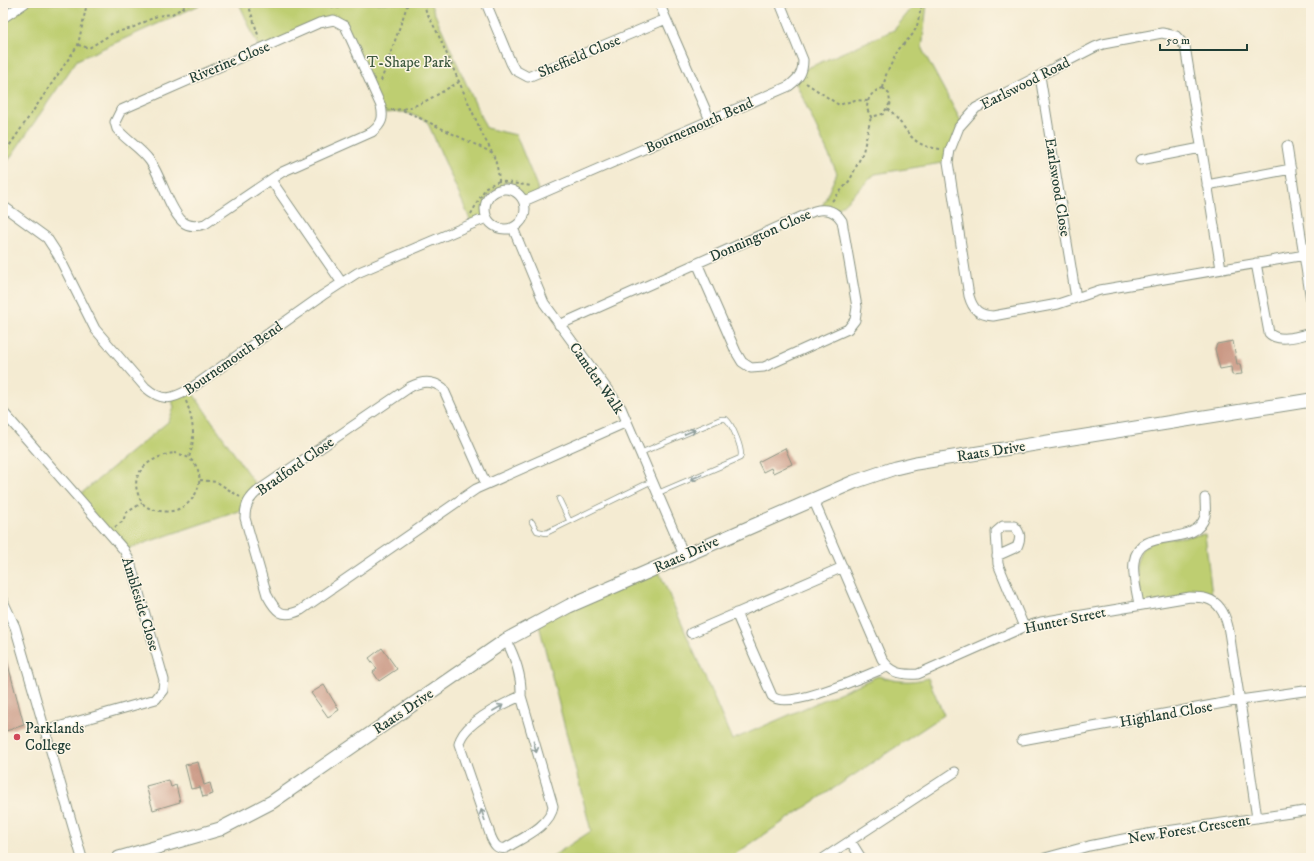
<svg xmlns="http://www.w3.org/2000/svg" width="1314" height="861" font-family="'IM FELL DW Pica',serif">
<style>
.green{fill:#bece71;stroke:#6e8652}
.building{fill:#ca9985}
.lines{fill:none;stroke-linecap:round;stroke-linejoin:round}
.lane-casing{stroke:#8a9483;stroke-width:6}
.street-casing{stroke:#8a9483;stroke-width:11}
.secondary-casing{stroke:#8a9483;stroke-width:15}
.path{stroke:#8a9483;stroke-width:2;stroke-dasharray:3 3;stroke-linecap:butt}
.lane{stroke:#fff;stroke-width:4.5}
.street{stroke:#fff;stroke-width:9}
.secondary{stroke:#fff;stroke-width:13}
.oneway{stroke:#8f9e9a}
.poi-dot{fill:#d1495b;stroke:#fcf5e5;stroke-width:1.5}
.labels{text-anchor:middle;stroke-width:3;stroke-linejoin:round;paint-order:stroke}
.street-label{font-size:15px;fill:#1f3d34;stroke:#fcf5e5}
.park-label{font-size:15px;fill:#3f5a40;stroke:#fcf5e5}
.poi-label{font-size:15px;fill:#1f3d34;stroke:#fcf5e5;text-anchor:start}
</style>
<rect width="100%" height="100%" fill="#fcf5e5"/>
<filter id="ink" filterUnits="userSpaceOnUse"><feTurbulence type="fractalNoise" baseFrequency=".025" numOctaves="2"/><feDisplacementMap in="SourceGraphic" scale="8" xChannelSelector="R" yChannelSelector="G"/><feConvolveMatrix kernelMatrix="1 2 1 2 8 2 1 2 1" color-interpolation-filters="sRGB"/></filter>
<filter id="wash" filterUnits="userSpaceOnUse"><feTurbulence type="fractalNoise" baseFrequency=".012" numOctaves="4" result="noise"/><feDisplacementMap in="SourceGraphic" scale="16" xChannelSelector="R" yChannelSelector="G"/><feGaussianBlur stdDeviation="0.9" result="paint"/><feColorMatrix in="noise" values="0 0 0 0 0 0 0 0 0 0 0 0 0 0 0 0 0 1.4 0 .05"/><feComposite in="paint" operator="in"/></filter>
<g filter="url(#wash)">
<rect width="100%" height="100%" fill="#f4ebd2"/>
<path class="green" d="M25,3h179l-127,57 -74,108v-150z
M239,3h191l56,125 30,7 24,59 -16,7c-17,-23 -46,-11 -38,17l-14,6 -45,-103 -23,-9 -21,1 -35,-82 -14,-11 -75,28z
M916,3h11l-5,46 40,74 -14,39 -73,12 -40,38 -14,-3 16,-36 -42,-92 8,-11 91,-40z
M190,389l69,101 -14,19 -121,41 -46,-54 91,-75 5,-14 -3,-9z
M1205,534l7,62 -71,9 -5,-40 5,-15 11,-9z
M658,569l74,171 146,-64c18,6 32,7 50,2l16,37 -215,143h-179l41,-27 -53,-210z"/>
<g id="blocks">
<path class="building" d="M1233,341l4,23h3l2,10 -10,1 -1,-8 -11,2 -5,-20 2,-5z
M785,448l7,16 -19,9 -2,-5 -8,4 -5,-10z
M382,648l15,21 -18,12 -6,-9 4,-3 -8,-11z
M3,657h3l18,68 -18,6 -1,-2h-2z
M324,685l15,25 -11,7 -17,-24z
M198,762l6,23 6,-2 3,11 -10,3 -3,-10 -9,2 -6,-24z
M169,780l2,7 5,-2 4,17 -27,8 -7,-24z"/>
</g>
</g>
<g filter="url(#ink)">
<use href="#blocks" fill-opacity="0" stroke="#8a9483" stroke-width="1"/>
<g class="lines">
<defs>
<path id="lane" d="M640,453l81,-34h5c6,5 18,32 14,39l-82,35
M559,499l10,21
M532,522l5,9 9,2 106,-52"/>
<path id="street" d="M486,3l25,60 4,7 13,7 138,-58
M659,3l51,117
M3,18l22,-15
M334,20l11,6 36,80c3,12 1,18 -9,26l-90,40 -77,52c-7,2 -17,3 -23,-3 -14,-14 -20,-43 -32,-60 -9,-13 -23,-20 -33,-32l-2,-7 6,-12 198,-87z
M1040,76l36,222
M1287,146l24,154
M1140,160l61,-12
M271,180l71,103
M1207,185l84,-16
M485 209a20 20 0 1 1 40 0a20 20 0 1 1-40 0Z
M524,201l265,-115c10,-8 14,-13 14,-26l-23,-57
M3,206l44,32 11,17 37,74 50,58c17,15 26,13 45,2l133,-94 34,-22 129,-55
M513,228l31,75 77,105 63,147
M1256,263l13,70c9,10 30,3 42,0
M1221,269l-36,-223 -9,-10 -14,-3 -59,11 -8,3 -119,61 -17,19 -9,23 -2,12 21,134c4,14 10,19 24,20l65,-12 42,-14 211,-36
M559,325l255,-114c12,-3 21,-1 28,10l15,86 -2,13 -7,9 -84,38 -13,1 -9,-6 -6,-10 -39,-89
M3,412l121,138 6,12 34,118 -1,10 -7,9 -112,32
M486,484l-43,-96c-11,-8 -21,-7 -33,-1l-151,103c-10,8 -14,15 -14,28l22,77c9,17 15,24 34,15l175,-121 151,-67
M813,499l69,160c9,14 19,16 36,15l106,-47 17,-5 149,-25c12,0 23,1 30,11 10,13 10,35 13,50 9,53 16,107 24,160
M997,556l20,-9c4,-9 4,-14 -3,-21h-11l-7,6 2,32 26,63
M3,601l12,26 67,231
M1139,605c-2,-14 -7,-29 -5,-43 5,-38 62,-12 71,-46 1,-5 0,-13 0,-18
M736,613l36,83c15,16 95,-21 115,-29
M691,633l152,-66
M506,640c9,17 16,36 15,56l32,110c-2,20 -31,32 -47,42 -9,2 -12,-4 -15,-11l-32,-93c3,-20 44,-40 62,-48
M1022,740l218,-40 71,-10
M851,842l10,16
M824,858l131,-86
M1045,858l44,-12 64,-13 158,-23"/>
<path id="secondary" d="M119,858l101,-29 52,-27 234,-162 63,-34 285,-124 41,-14 21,-5 395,-63"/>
</defs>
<use href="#lane" class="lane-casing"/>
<use href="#street" class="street-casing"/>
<use href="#secondary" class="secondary-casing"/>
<path class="path" d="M248,3l11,35
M307,3l33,5 11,-5
M424,3l2,8 11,21 47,106c9,14 14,26 15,43l32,5
M78,45l11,3 24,-15 19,-5 25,-12 15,-2 19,-11
M381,81l27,-78
M806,83l33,22 16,-5 14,1
M883,88l3,-13 12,-25 15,-16 4,-8 5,-23
M883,88l6,6 1,9 -7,11 -12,3 -4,-8c0,-11 5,-18 16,-21z
M887,109c23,18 19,37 54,40
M391,110c26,0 46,-16 68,-28
M403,110l90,43
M3,155l75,-110 9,-42
M832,201l18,-21 13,-28 8,-35
M471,214l15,-27 13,-6
M186,401c7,18 10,38 3,56
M174,453c46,6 24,72 -22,56 -8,-2 -11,-7 -14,-15 -9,-24 16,-38 36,-41z
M200,480l17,2 23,15
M115,527l8,-6 3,-8 16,-10"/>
<use href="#lane" class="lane"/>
<use href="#street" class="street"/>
<use href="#secondary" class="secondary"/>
</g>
<defs><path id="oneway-shaft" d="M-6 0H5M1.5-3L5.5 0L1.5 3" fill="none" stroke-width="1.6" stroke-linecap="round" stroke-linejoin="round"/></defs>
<g class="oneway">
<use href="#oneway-shaft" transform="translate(690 432) rotate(-23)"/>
<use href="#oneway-shaft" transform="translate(696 477) rotate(157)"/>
<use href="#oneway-shaft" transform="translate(498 708) rotate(-30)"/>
<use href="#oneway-shaft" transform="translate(535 747) rotate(75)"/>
<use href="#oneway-shaft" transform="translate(483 815) rotate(-109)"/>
</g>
</g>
<circle class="poi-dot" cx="17" cy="737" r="4"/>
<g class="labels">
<g class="street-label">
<text transform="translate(579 56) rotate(-23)" y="5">Sheffield Close</text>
<text transform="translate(229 62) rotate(-23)" y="5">Riverine Close</text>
<text transform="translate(1025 83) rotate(-27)" y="5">Earlswood Road</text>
<text transform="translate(699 125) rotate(-24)" y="5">Bournemouth Bend</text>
<text transform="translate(1058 187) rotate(81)" y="5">Earlswood Close</text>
<text transform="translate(760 235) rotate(-24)" y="5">Donnington Close</text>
<text transform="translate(233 358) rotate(-35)" y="5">Bournemouth Bend</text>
<text transform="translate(597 378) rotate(55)" y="5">Camden Walk</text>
<text transform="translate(991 451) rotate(-9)" y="5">Raats Drive</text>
<text transform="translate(295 466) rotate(-35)" y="5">Bradford Close</text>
<text transform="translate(686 554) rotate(-24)" y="5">Raats Drive</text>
<text transform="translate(141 604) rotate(73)" y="5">Ambleside Close</text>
<text transform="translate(1065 620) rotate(-12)" y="5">Hunter Street</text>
<text transform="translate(403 711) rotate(-34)" y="5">Raats Drive</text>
<text transform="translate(1166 714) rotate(-10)" y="5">Highland Close</text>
<text transform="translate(1189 829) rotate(-9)" y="5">New Forest Crescent</text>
</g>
<g class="park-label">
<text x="409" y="67">T-Shape Park</text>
</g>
<g class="poi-label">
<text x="25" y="733">Parklands<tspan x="25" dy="17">College</tspan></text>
</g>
</g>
<rect width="1314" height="861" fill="none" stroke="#fcf5e5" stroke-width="16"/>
<path d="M1160 44v6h87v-6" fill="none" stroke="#1f3d34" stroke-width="2"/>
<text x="1166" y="44" font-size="12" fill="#1f3d34" stroke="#fcf5e5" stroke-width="3" paint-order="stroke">50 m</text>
</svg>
